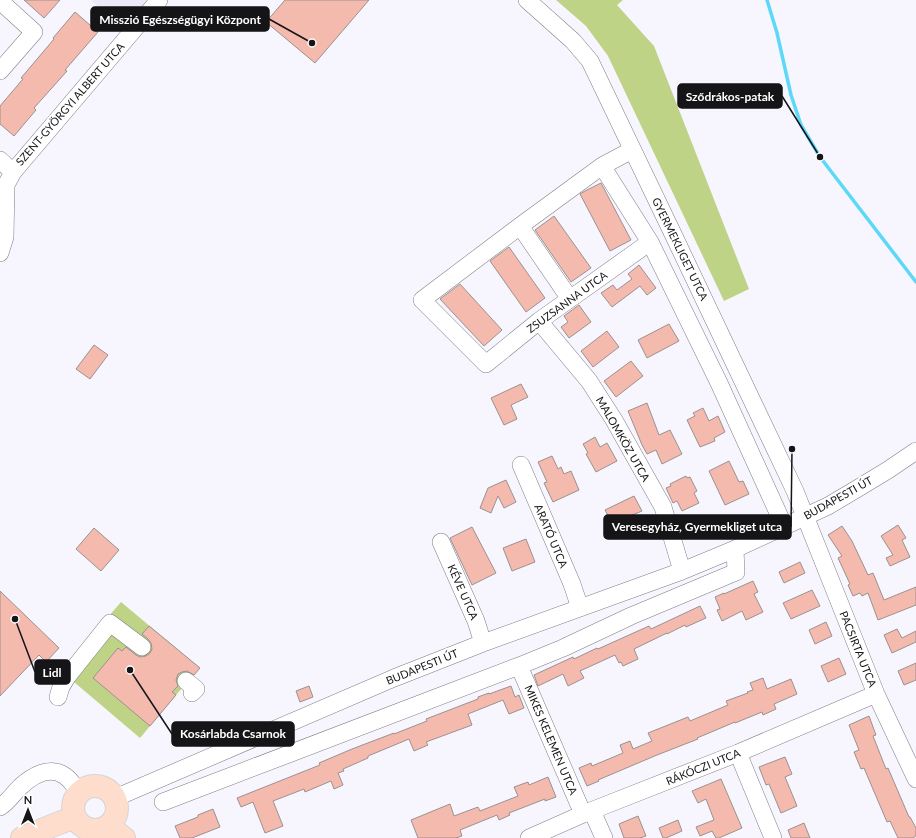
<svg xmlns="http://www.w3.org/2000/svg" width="916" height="838" font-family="Lato,sans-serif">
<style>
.built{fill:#eceafa}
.green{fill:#bfd386}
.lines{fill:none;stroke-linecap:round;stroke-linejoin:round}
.stream{stroke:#5dd8f7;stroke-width:3.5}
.building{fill:#f4baae;stroke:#9b918f}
.minor-casing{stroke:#7e7e85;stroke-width:18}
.major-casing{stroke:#d5d5d5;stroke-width:24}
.minor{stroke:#fff;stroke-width:17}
.major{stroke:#fdc;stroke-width:22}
.labels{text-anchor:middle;stroke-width:4;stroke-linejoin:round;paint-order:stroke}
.street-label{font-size:11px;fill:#151417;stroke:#fff}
.leader{fill:none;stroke:#151417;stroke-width:1.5}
.callout-dot{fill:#151417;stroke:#fff;stroke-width:1.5}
.callout{fill:#151417;stroke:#151417;stroke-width:1.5}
.callout-label{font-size:12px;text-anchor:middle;font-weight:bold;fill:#fff}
</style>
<rect width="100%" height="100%" fill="#f7f6ff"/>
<path class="built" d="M91,0h56l-25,29z"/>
<path class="green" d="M556,0h67l-6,5 37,41 95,243 -25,12 -116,-245 -22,-30z
M121,602l79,66 -24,27 -36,43 -79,-67z"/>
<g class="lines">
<path class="stream" d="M767,0l10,33 14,62 10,30 19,32 96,125"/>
</g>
<path class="building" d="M24,0h36l-16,18z
M285,0h84l-54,63 -49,-41z
M75,12l23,20 -33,38 2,1 -33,37 2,2 -22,26 -14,-12v-18l23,-27 -2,-1 33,-39 -1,-1z
M601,183l30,57 -21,11 -30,-57 5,-3z
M554,216l37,52 -20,14 -36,-52z
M509,247l36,51 -19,14 -36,-51z
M639,265l17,23 -9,7 -7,-9 -28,21 -11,-14 12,-8 4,5 15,-11 -4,-5z
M460,284l42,46 -18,16 -44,-47z
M579,305l12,17 -22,16 -8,-11 7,-5 -4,-6z
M669,324l10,17 -32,17 -9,-18z
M607,331l12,16 -26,20 -12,-16z
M94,345l14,10 -18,24 -14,-10z
M631,361l12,15 -27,21 -12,-16z
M521,384l7,13 -17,8 6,14 -13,6 -13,-27z
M647,403l12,32 11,-5 12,24 -20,10 -6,-14 -9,4 -5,-9 -14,-34z
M703,408l6,13 9,-5 7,16 -11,6 1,3 -15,6 -13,-27 8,-4 -2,-3z
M595,437l5,10 7,-4 10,18 -21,11 -10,-18 2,-1 -5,-9z
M552,456l6,13 3,-2 3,7 7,-3 8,19 -26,12 -9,-19 3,-1 -9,-20z
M729,461l10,21 4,-1 6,13 -24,11 -16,-34z
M686,476l1,2 3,-1 7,14 -3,2 5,10 -17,8 -5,-10 -4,2 -7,-15 5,-2 -1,-2z
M506,480l10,22 -12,6 -6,-12 -7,17 -11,-5 8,-20z
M634,496l8,15 -12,5 5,8 -15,8 -4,-9 -3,2 -8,-15z
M898,525l8,13 -4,2 8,17 -20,9 -4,-8 7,-3 -12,-19z
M842,526l10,15 16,34 5,-2 11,27 32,-13v18l-38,15 -10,-27 -6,3 -2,-3 -7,3 -5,-11 2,-1 -12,-26 4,-2 -14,-21z
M472,527l24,46 -24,12 -22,-47z
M94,528l25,22 -18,21 -25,-22z
M526,539l9,23 -23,9 -9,-23z
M800,562l5,11 -21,10 -5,-11z
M753,581l5,11 -4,2 9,18 -17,8 -4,-9 -20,10 -5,-11 3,-1 -5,-12 9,-4v1z
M812,590l8,16 -29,13 -8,-16z
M0,591l59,57 -13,14 -7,-7 -39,41z
M700,606l6,12 -20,9 -1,-2 -18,9v-1l-33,16 4,10 -15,7 -2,-4 -2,1 -4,-8 -35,16 4,7 -16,8 -5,-12 -25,12 -4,-11 39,-18 1,2 23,-11 1,1 51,-23 2,3z
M826,622l6,14 -17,8 -6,-14z
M149,626l51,42 -6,7 -7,-4 -5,1 -4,2 -2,6 2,6 -6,6 4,3 -26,31 -57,-48 25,-30 4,3 4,-4 10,8 4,2 6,-1 4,-3 2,-4 -1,-6 -3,-4 -6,-5z
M897,629l5,9 14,-7v11l-24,11 -8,-18z
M839,658l7,16 -18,8 -7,-16z
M916,663v17l-12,5 -6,-14z
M763,678l4,11 24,-10 6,15 -23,10 2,5 -13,6 -1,-3 -27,11v-1l-38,16 1,1 -41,16 -59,25 1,1 -12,5 -8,-18 12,-5 1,3 31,-13 -3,-8 10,-4 3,8 19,-8 -4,-8 40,-16 2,4 38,-16 -2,-4 22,-8 -1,-1 6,-2 -3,-7z
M309,686l4,11 -13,5 -4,-11z
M511,686l4,11 4,-2 5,13 -15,6 -6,-14 -35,14 4,11 -46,17 2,3 -14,6 -5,-12 -41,17v2l-25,11 1,2 -6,2 5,12 -9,4 -3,-8 -26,11 -1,-3 -31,12 10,25 -18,7 -12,-31 -12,5 -4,-9 83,-33 -1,-2 33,-14 42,-16v1l33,-13 -1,-2 52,-20v-2l11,-4v1z
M869,716l7,19 -3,1 13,33 2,-1 21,49h1l6,11v8l-3,2h-15l-8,-17 -3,1 -23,-54 -3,1 -7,-17 5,-2 -10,-25z
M785,757l7,17 -7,3 12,29 -16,7 -12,-29 -3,1 -7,-18z
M548,777l8,20 -11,4v-2l-36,14 1,2 -11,5 -2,-5 -37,15 2,6 -6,2h-38l-7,-18 39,-16 4,12 24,-9 2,4 38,-15 -4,-9 14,-5 1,3z
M721,779l21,49 -23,10h-3l-4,-7 -12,5 -4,-9 18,-7 -8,-21 -8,4 -6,-12z
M213,809l7,18 -28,11h-12l-5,-12 23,-9v-2z
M638,816l8,20 -6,2h-16l-5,-14z
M678,820l4,11 -16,7h-3l-4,-10z
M804,823l6,15h-19l-3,-8z"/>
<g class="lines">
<defs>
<path id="minor" d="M527,0l46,41 17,20 82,171 123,259 81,203 40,85
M0,1l34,31 -34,39
M632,150l-30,16 -82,60 -98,74 64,64 53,-43 111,-79
M0,160l13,12
M602,166l48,76 69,141 65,143
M520,226l50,73
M0,253l5,-16 1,-52 7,-13 146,-172
M539,321l50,60 25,39 49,87 19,64
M521,465l51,119 8,24
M441,542l35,79 7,22
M519,666l64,148
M186,681l10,8 -4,4
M58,697l3,-10 6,-10 43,-54 32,24
M738,753l35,85
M115,798l279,-120 89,-35 199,-72 53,-22 93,-43 32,-19 28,-17 28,-19
M163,802l356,-136 44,-18 68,-32 105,-44 -1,-23
M0,807c8,-5 13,-13 20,-20 12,-11 30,-22 45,-11 6,4 10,11 14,16
M592,811l12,27
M529,838l54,-24 155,-61 138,-59"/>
<path id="major" d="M73 808a22 22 0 1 1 44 0a22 22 0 1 1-44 0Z
M108,826l16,12
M22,838l32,-13 21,-8"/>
</defs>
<use href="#minor" class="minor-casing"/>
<use href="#major" class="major-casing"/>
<use href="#minor" class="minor"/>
<use href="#major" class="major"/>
</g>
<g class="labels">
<g class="street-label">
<text transform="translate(70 104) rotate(-49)" y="4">SZENT-GYÖRGYI ALBERT UTCA</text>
<text transform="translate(680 249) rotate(64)" y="4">GYERMEKLIGET UTCA</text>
<text transform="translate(567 302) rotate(-36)" y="4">ZSUZSANNA UTCA</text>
<text transform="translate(623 439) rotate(60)" y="4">MALOMKÖZ UTCA</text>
<text transform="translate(838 498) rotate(-29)" y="4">BUDAPESTI ÚT</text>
<text transform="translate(551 536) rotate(67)" y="4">ARATÓ UTCA</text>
<text transform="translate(463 592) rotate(66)" y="4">KÉVE UTCA</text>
<text transform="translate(858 649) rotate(68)" y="4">PACSIRTA UTCA</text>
<text transform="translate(422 667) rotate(-22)" y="4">BUDAPESTI ÚT</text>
<text transform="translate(551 740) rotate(67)" y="4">MIKES KELEMEN UTCA</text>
<text transform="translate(703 767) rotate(-22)" y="4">RÁKÓCZI UTCA</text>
</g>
</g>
<path class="leader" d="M312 43L269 19M820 157L782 96M792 449L791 527M15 619L35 672M130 670L172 734"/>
<g class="callout-dot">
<circle cx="312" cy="43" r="4"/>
<circle cx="820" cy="157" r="4"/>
<circle cx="792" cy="449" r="4"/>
<circle cx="15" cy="619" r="4"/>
<circle cx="130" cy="670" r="4"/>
</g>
<g class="callout">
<rect x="91" y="7" width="178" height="24" rx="4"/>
<rect x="678" y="84" width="104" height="24" rx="4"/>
<rect x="604" y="515" width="187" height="24" rx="4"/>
<rect x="35" y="660" width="35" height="24" rx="4"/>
<rect x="172" y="722" width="122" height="24" rx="4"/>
</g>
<g class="callout-label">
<text x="180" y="24">Misszió Egészségügyi Központ</text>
<text x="730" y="101">Sződrákos-patak</text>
<text x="697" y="531">Veresegyház, Gyermekliget utca</text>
<text x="52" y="677">Lidl</text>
<text x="233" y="738">Kosárlabda Csarnok</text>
</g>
<g transform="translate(28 810)" stroke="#ffffff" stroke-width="3" paint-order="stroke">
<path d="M0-3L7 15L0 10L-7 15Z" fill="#151417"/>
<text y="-6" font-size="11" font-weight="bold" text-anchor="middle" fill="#151417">N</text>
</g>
</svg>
